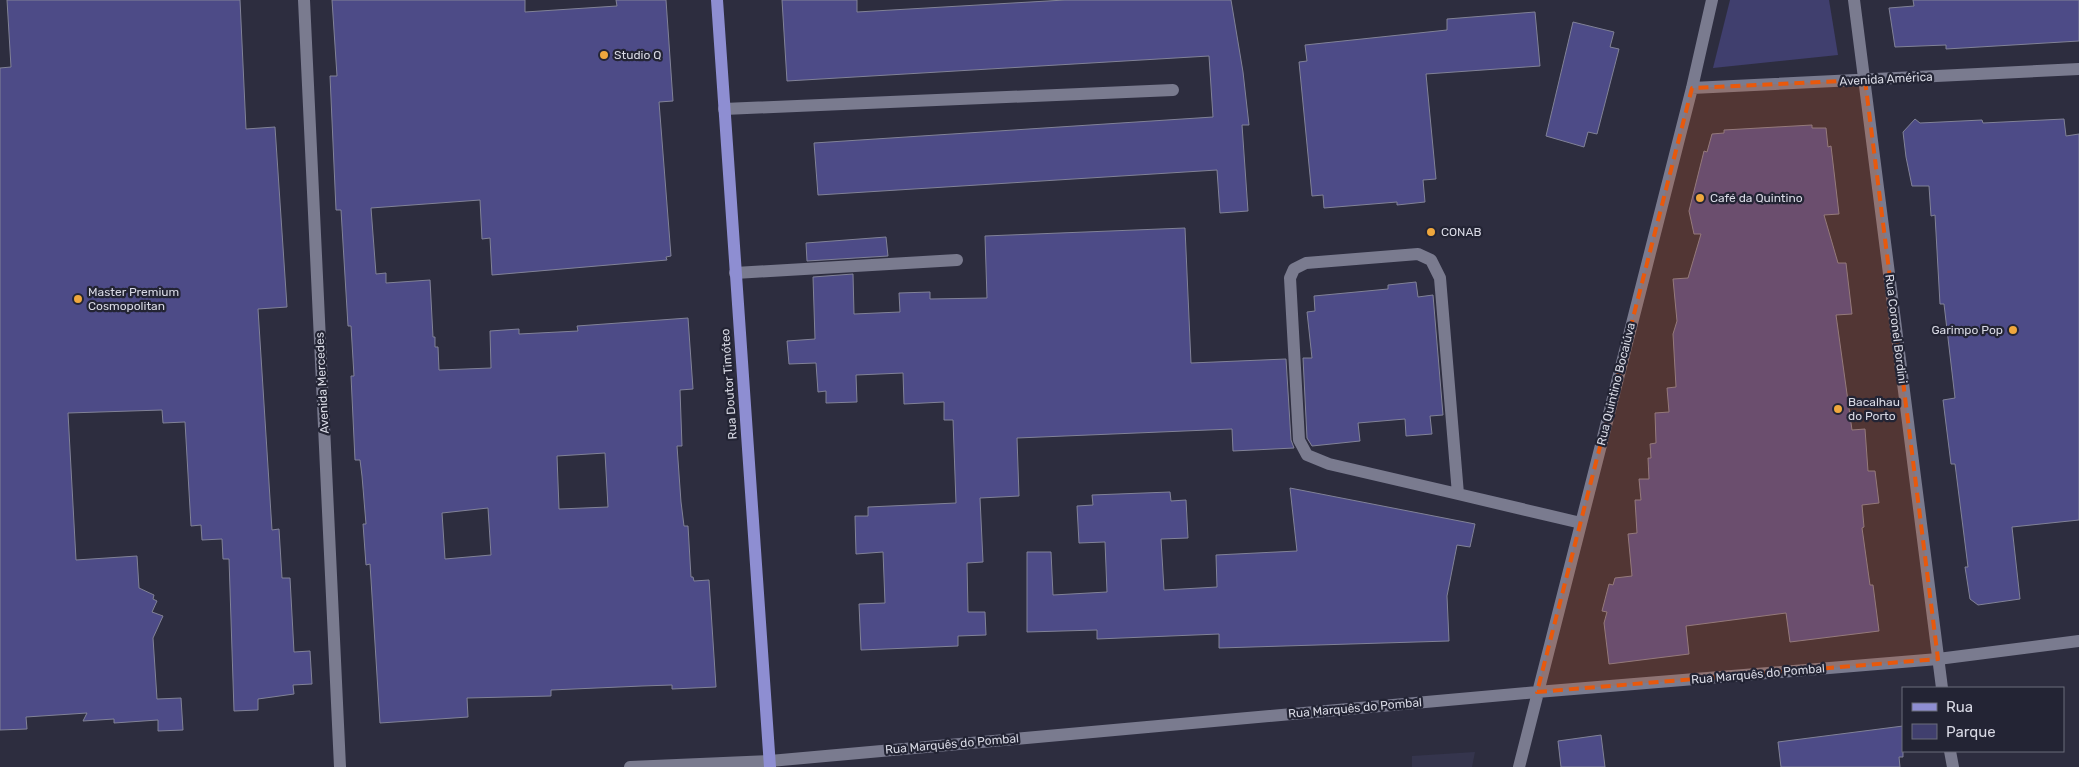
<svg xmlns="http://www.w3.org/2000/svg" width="2079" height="767" font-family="Rubik,sans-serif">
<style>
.built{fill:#35354d}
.green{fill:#403f6e}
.building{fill:#4d4b87;stroke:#818297;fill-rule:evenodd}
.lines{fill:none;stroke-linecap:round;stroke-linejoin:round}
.minor{stroke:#7a7b8f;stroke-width:12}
.major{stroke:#8e8ed2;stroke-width:12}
.marked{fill:#e8590c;fill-opacity:0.2;stroke:#e8590c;stroke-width:4;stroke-dasharray:10 6;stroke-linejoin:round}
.poi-dot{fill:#efa73d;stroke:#232434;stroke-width:2}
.labels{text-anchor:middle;stroke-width:4.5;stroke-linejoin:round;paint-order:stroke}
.poi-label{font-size:12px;fill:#d8d9e4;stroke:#232434;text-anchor:start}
.street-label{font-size:12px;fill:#d8d9e4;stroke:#232434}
</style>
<rect width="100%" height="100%" fill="#2d2d3f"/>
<path class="built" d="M1475,752l-3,15h-60v-11z"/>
<path class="green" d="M1730,0h99l9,55 -125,13z"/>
<path class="building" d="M7,0h233l6,129 29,-2 12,180 -29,2 14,221 7,-1 3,49h8l4,74 16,-1 2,33 -19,1 1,9 -36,5v11l-24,1 -5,-152h-6l-1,-20 -20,1 -1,-15 -10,1 -6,-104 -22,1 -1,-13 -94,3 8,147 61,-4 2,32 15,7 -1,4 4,2 -5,11 11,4 -10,22 4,61 24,-1 2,32 -25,1v-11l-44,3v-4l-31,2 4,-8 -61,4 1,12 -27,1v-662l11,-1z
M332,0h193v12l92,-6 -1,-6h50l7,101 -14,1 12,154 -5,1 1,3 -175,15 -2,-37 -8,1 -2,-39 -109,8 5,66 10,-1v10l44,-3 3,57h2v10h3l1,23 52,-2 -1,-37 29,-2v5l59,-3 -1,-5 111,-8 5,71 -13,1 2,56h-5l4,56 3,24h4l3,51h2l1,4 15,-1 7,107 -44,2v-4l-30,1 -91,4v6l-84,2 1,19 -88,6 -10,-159 -4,1 -3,-41h3l-4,-48 -2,-16h-5l-4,-84h3l-3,-50h-3l-7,-116h-5l-6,-134h7zM605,453l3,54 -49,2 -2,-53zM488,508l3,47 -46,4 -3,-46z
M782,0h75v12l208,-12h166l12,72 6,53h-7l6,86 -28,2 -3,-43 -399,25 -4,-52 399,-26 -4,-61 -422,25z
M1913,0h166v41l-133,8v-4l-51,2 -6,-39 25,-2z
M1535,12l5,54 -114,8 10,105 -13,1 2,22 -28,3v-3l-73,6 -1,-13 -11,1 -13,-134 8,-1 -2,-16 142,-15v-11z
M1573,22l41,10 -4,15 9,2 -22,85 -9,-2 -4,15 -38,-11z
M1915,119l5,4 62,-3 1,3 81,-4 2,17 13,-2v386l-67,7 8,72 -42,6 -8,-6 -5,-32h3l-13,-103h-4l-8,-64 12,-2 -11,-94h-4l-5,-89 -4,1 -2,-30h-17l-6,-29 -3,-25z
M1812,125v3h14l2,19 3,-1 8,68 -15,1 14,48h8l6,51 -16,1 12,86 4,29 13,-1 3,42h7l4,32 -17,2 2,22 -2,1 8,57h3l6,46 -89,11 -4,-29 -100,13 3,28 -80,10 -5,-41 3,-11 -5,-1 7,-27 4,1 2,-7 17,-2 -4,-42 9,-1 -2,-33h6l-2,-21h10l-1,-21h3l-1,-14 6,-1 -1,-30 14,-1 -2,-24 9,-1 -3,-53 4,-13 -4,-42 15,-1 13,-44h-7l-5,-23 15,-60 3,1 5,-18 12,-1v-3z
M1185,228l6,135 95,-4 5,81 3,8 -61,3 -1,-22 -215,9 2,58 -39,2 3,64 -16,1 1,49h17l1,23 -28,1v10l-97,4 -2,-46 26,-1 -2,-51 -27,2 -1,-38h13v-9l88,-4 -3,-83h-9v-18l-40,2 -1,-31 -47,2 1,27 -31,1v-12l-8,1 -2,-29 -27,1 -2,-23 28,-2 -2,-62 40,-3 1,40 46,-2 -1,-19 31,-1v7l57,-1 -2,-62z
M886,237l2,19 -81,5 -1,-18z
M1416,282l2,15 15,-2 10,120 -13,1 2,18 -26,2 -1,-17 -47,4 2,18 -48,5 -5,-8 -4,-80h9l-5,-46 8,-1 -1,-15 74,-7v-4z
M1290,488l185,36 -5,23 -13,-2 -10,51 2,45 -230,7v-14l-122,5v-9l-70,2v-80h24l2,43 54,-3 -2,-50 -26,1 -2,-37 16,-1 -1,-10 78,-3 1,9 15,-1 2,38 -27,1 3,51 53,-3 -1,-32 81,-4z
M1903,726v31h-4l1,10h-119l-3,-25z
M1601,735l4,32h-44l-3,-26z"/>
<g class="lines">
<path class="minor" d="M304,0l36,767
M1854,0l88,688
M1692,88l387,-19
M724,109l449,-19
M1418,254l13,6 9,18 18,216 -129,-30 -22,-9 -8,-15 -9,-162 4,-9 12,-6z
M735,273l222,-13
M1458,494l123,29
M1950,751l3,16
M630,767l140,-6 767,-69 401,-33 141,-18
M1519,767l173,-679 20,-88"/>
<path class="major" d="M717,0l53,767"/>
</g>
<path class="marked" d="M1865,80l73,579 -401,33 155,-604z"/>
<g class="poi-dot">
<circle cx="604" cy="55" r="5"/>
<circle cx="1700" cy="198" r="5"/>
<circle cx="1431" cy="232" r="5"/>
<circle cx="78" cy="299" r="5"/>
<circle cx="2013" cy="330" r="5"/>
<circle cx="1838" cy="409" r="5"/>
</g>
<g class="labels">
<g class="poi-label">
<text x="614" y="59">Studio Q</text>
<text x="1710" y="202">Café da Quintino</text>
<text x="1441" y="236">CONAB</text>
<text x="88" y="296">Master Premium<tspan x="88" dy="14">Cosmopolitan</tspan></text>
<text x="2003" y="334" text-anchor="end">Garimpo Pop</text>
<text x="1848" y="406">Bacalhau<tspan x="1848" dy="14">do Porto</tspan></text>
</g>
<g class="street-label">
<text transform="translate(1886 79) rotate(-3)" y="4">Avenida América</text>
<text transform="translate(1896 329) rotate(83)" y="4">Rua Coronel Bordini</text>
<text transform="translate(322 383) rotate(-93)" y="4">Avenida Mercedes</text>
<text transform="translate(729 384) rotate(-94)" y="4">Rua Doutor Timóteo</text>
<text transform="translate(1616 384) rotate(-76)" y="4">Rua Quintino Bocaiúva</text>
<text transform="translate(1758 674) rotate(-5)" y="4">Rua Marquês do Pombal</text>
<text transform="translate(1355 708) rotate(-5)" y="4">Rua Marquês do Pombal</text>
<text transform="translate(952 744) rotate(-5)" y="4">Rua Marquês do Pombal</text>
</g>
</g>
<rect x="1902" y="687" width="162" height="65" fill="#232434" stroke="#6b6c7a"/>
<rect x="1912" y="703" width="25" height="8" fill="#8e8ed2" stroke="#6b6c7a"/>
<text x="1946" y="712" font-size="15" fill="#d8d9e4">Rua</text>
<rect x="1912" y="724" width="25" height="15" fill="#403f6e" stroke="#6b6c7a"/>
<text x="1946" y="737" font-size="15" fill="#d8d9e4">Parque</text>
</svg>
